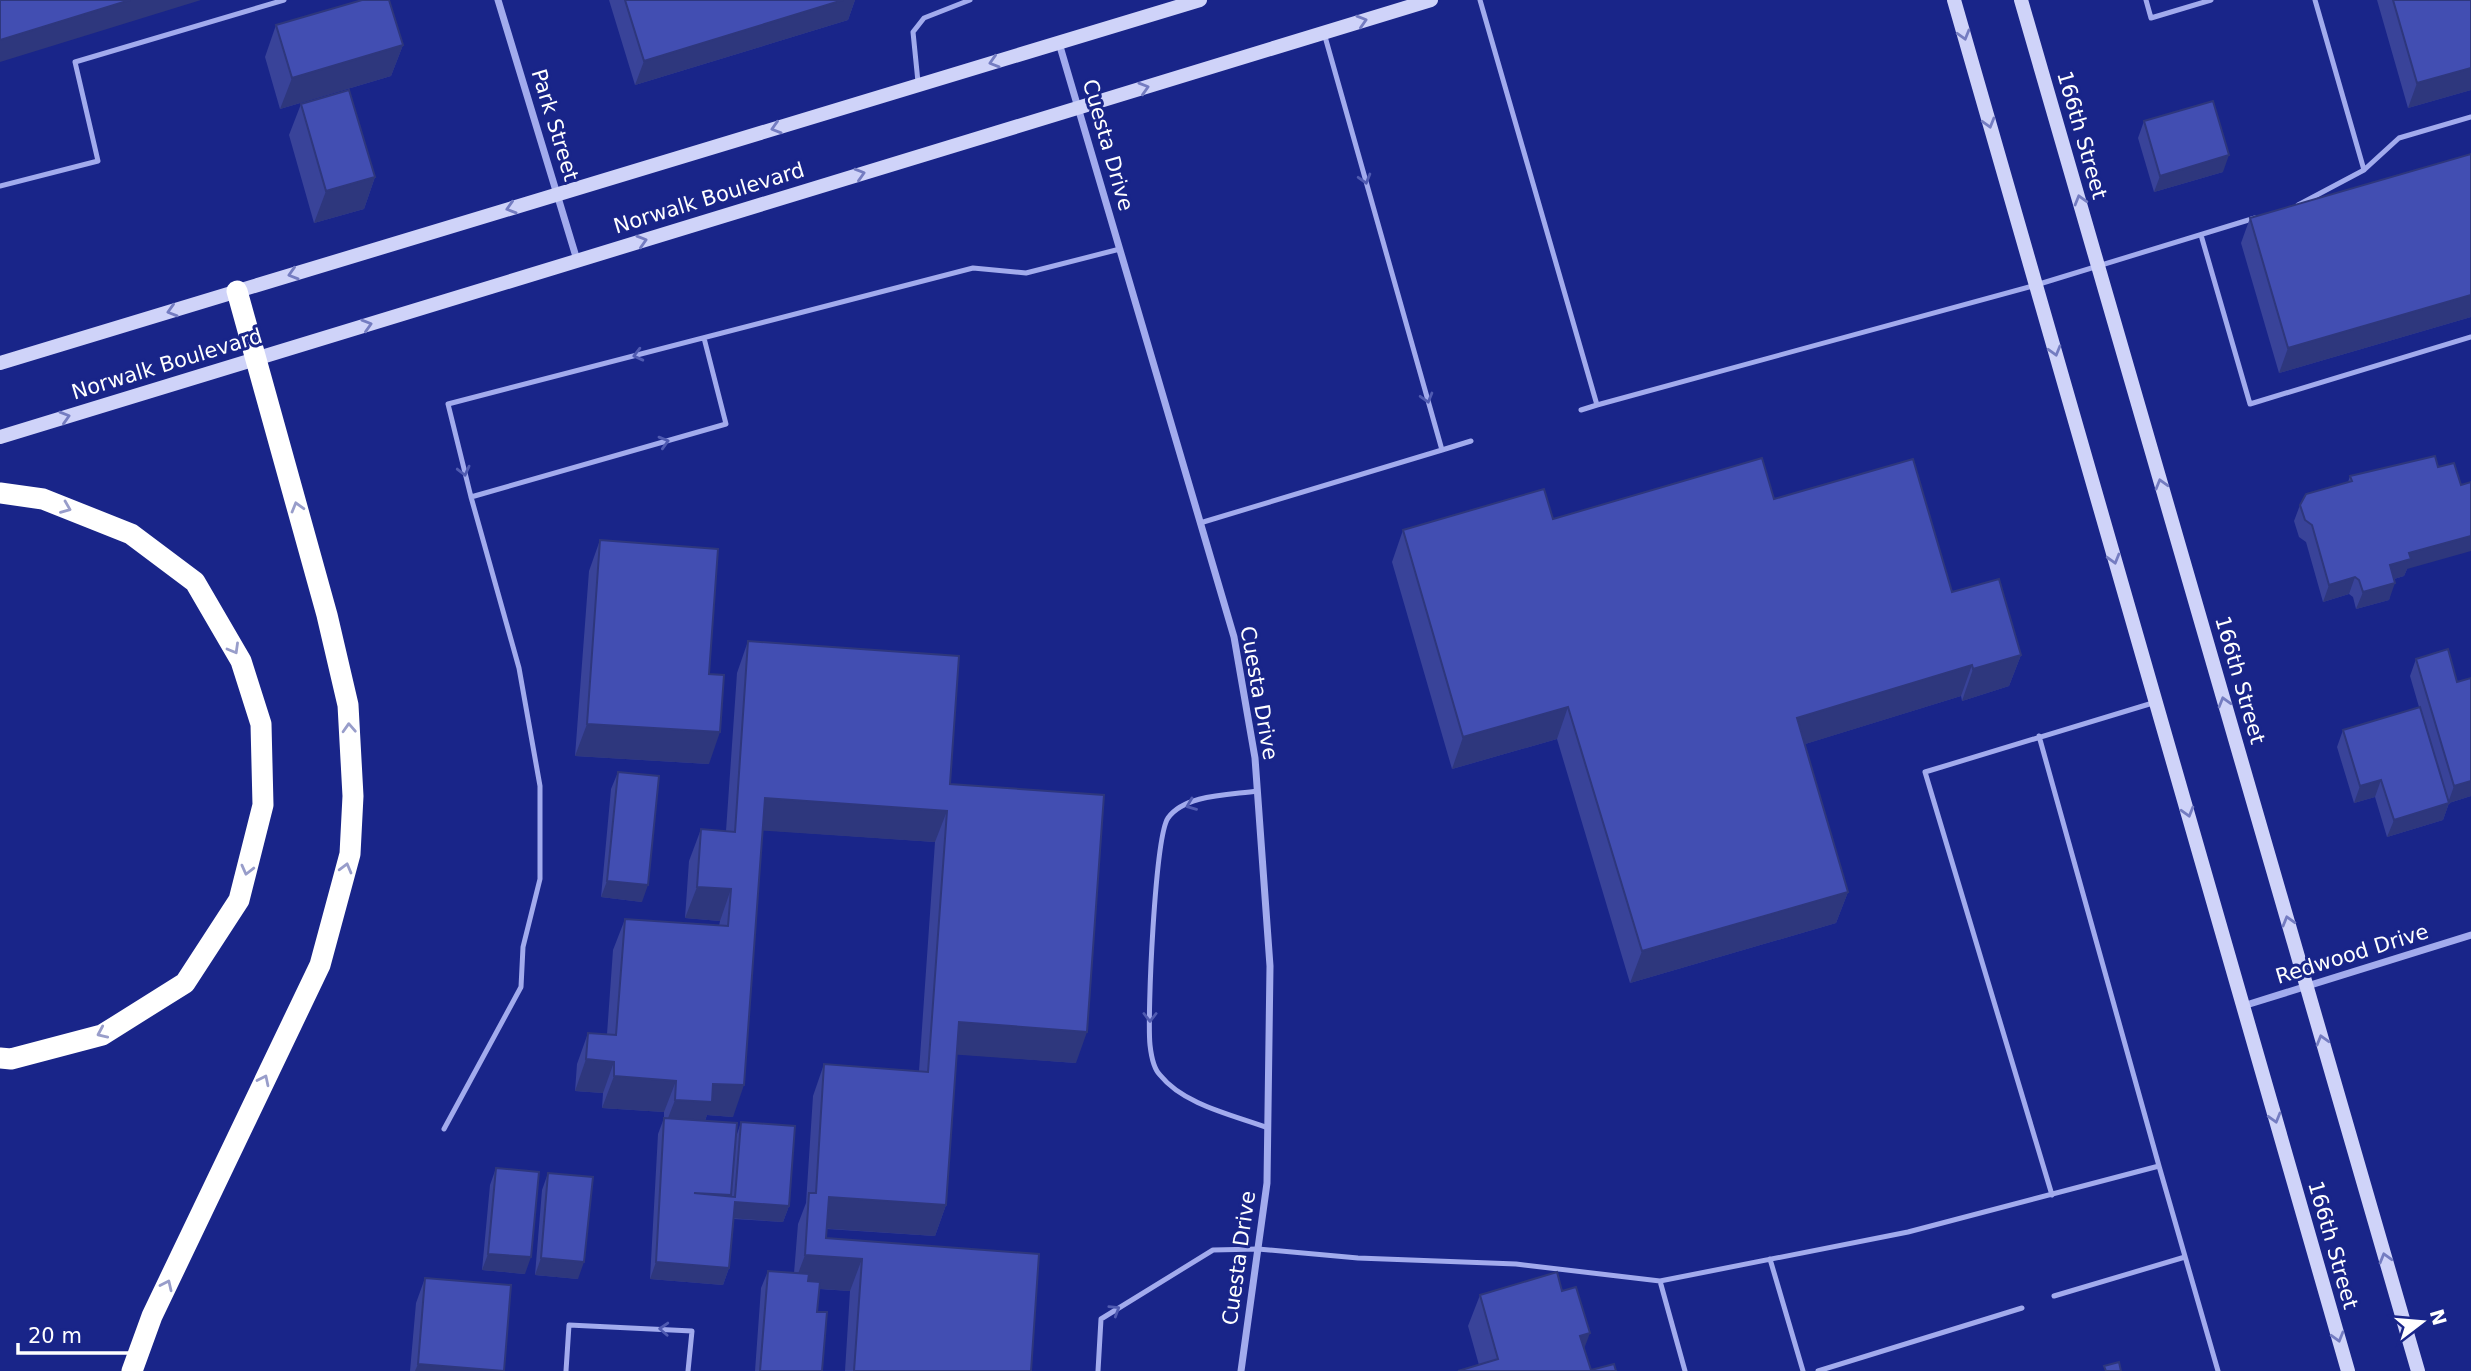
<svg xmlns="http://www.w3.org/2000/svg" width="2471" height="1371" font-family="'DejaVu Sans',sans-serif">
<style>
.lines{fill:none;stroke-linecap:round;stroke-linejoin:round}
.lane{stroke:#a2abed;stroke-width:5}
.street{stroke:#a2abed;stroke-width:7}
.secondary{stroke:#cfd3f9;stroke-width:14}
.highway{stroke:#fff;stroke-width:21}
.wall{fill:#394399}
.shaded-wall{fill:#2e377d}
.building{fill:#424eb2;stroke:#2e377d;stroke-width:2}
.oneway{stroke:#747cc1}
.oneway2{stroke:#505bb1}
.oneway3{stroke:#989dca}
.labels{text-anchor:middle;stroke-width:6;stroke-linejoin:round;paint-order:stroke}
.street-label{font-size:21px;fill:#fff;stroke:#192589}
</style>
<rect width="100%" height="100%" fill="#192589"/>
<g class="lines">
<path class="lane" d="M1480,0l117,405 439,-120 219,-67
M2146,0l5,18 60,-18
M918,82l-5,-50 11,-14 46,-18
M2364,170l35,-32 72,-21
M0,186l98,-25 -23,-99 209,-62
M2298,205l66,-35 -49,-170
M2201,235l49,169 221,-67
M704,338l22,86 -255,73 -23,-93 525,-136 53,5 94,-24
M1581,410l16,-5
M1442,450l29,-9
M1200,523l242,-73 -118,-417
M2039,736l120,430
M1257,791c-26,4 -72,3 -89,27 -13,19 -21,198 -18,227 1,9 4,24 10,30 24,30 73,40 108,53
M444,1129l77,-142 2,-40 17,-68v-93l-21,-118 -48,-171
M2052,1195l-127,-423 231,-70
M1770,1259l33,112
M1660,1281l248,-49 251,-66 59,205
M2054,1296l131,-39
M566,1371l3,-46 123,6 -4,40
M1098,1371l3,-52 112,-69 45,-1 100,9 158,6 144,17 25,90
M1818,1371l204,-63"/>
<path class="street" d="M498,0l79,260
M1059,43l175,594 21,121 15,208 -3,217 -26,188
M2243,1006l228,-71"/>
<path class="secondary" d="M1954,0l394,1371
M2021,0l397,1371
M0,363l1200,-363
M0,437l1431,-437"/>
<path class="highway" d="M0,493l43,6 88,35 64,48 46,79 20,63 2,81 -24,95 -54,83 -83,52 -91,24 -11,-1
M132,1371l20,-55 168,-351 30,-111 3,-58 -5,-91 -21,-90 -90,-324"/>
</g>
<path class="wall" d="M609,0h246l-7,20 -213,65z
M2377,0h94v90l-63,18z
M276,25l127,20 -12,31 -111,33 -15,-52z
M301,104l74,73 -11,32 -50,14 -25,-88z
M2144,121l79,51 -69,20 -16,-54z
M2471,154v163l-192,56 -38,-130 9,-25z
M2350,476l57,93 -3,7 -10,3 -5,21 -33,9 -3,-12 -4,-3 -26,8 -17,-60 -7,-5 -5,-16 6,-16 48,-23z
M1774,499l178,93 69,63 -12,31 -47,15 -1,-5 -156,48 43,148 -12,31 -206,60 -73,-244 -105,30 -60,-207 11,-32 150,-11z
M600,540l109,134v90l-134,-8 14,-185z
M748,641l202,143 126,279 -119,-9 -11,151 -11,31 -108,-7 -1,9 213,16 -8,117h-186l5,-80 -31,-2 -2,23 5,59h-67l6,-83 7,-17 26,2 4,-49 8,-21 7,-107 11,-32 95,7 16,-229 -173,-12 -29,287 -26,-2 -2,6 31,16 5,-15 48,84 -6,16 -49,-3 -5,49 -6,17 -73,-6 8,-145 6,-16v-6l-62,-4 1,-15 -28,-2 2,-27 11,-31 19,1 6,-84 12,-31 94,7 1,-5 -35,-3 4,-57 12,-32 25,2 11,-158z
M2416,659l55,137 -22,7 -6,17 -56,17 -12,-40 -21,6 -17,-56 6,-17 76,-23 -9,-31z
M618,772l24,130 -41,-5 10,-108z
M496,1168l29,106 -43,-4 8,-85z
M548,1173l30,106 -43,-4 7,-85z
M425,1278l79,93h-94l6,-68z
M1562,1291l22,58 7,21 -112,-5 -11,-39 12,-31z"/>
<path class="shaded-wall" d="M130,0h71l-201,62v-22z
M843,0h12l-7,20 -213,65 9,-24z
M403,45l-12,31 -111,33 12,-31z
M2471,68v22l-63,18 9,-25z
M2229,155l-6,17 -69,20 6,-16z
M375,177l-11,32 -50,14 12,-32z
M2471,295v22l-192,56 9,-25z
M2471,536v15l-64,18 -3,7 -20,6 6,-17 19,-12z
M2355,577l-6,17 -26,8 6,-17z
M2395,583l-6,17 -33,9 7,-17z
M2021,655l-12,31 -47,15 11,-32z
M1972,665l-11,31 -175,54 11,-32z
M1568,707l-11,32 -105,30 11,-32z
M587,724l133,8 -11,32 -134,-8z
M2381,780l-6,17 -21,6 6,-17z
M2471,781v15l-22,7 -6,17 -56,17 7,-17 54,-17 6,-17z
M765,798l182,13 -12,31 -182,-12z
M607,881l41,4 -6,17 -41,-5z
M697,887l34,2 -11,32 -35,-3z
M1848,892l-12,31 -206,60 12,-32z
M959,1022l128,10 -11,31 -128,-9z
M586,1059l28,3 -11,31 -28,-2z
M614,1076l62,5 -12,31 -62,-4z
M713,1084l31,1 -11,32 -26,-2 -7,19 -37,-3 12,-31z
M829,1197l117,8 -11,31 -117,-8z
M735,1202l54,4 -6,16 -54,-4z
M488,1254l43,3 -6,17 -43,-4z
M805,1255l57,4 -12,32 -57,-4z
M541,1258l43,4 -6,17 -43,-4z
M656,1262l73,6 -6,17 -73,-6z
M1590,1333l-12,32 2,-29z
M418,1364l86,7h-89z"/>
<path class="building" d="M0,0h130l-130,40z
M362,0h27l14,45 -111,33 -16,-53z
M625,0h218l-199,61z
M2393,0h78v68l-54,15z
M349,90l26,87 -49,14 -25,-87z
M2213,101l16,54 -69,21 -16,-55z
M2471,154v141l-183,53 -38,-130z
M2435,456l3,11 16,-4 7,22 10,-3v54l-62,17 2,6 -21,6 5,18 -32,9 -4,-12 -4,-3 -26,8 -17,-60 -7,-5 -5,-15 6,-11 46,-13 -2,-5z
M1762,458l12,41 139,-40 39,133 47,-13 22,76 -48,14 -1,-4 -175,53 51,174 -206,59 -74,-244 -105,30 -60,-207 141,-41 9,30z
M600,540l118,9 -9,125 15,1 -4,57 -133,-8z
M748,641l211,15 -9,128 154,11 -17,237 -128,-10 -13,183 -117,-8 -3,41 213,16 -8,117h-177l8,-112 -57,-4 4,-62h7l8,-129 104,8 19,-261 -182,-13 -21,287 -31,-1 -1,18 -37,-2 1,-19 -62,-5v-14l-28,-3 2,-26 28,2 9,-116 103,7 3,-37 -34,-2 4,-58 34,3z
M2448,649l9,33 14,-4v103l-17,5 -38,-127z
M2420,707l29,96 -55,17 -13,-40 -21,6 -17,-56z
M618,772l41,4 -11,109 -41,-4z
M664,1118l73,5 -6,72 -37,-2 41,4 6,-75 54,4 -6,80 -54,-4 -6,66 -73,-6z
M496,1168l43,4 -8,85 -43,-3z
M548,1173l45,4 -9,85 -43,-4z
M768,1271l41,3 -1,7 12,1 -3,30h10l-5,59h-62z
M1557,1272l5,19 14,-4 14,46 -10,3 11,34 23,-6 2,7h-158l40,-12 -18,-64z
M425,1278l86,7 -7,86 -86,-7z
M2119,1362l2,9h-15l-2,-5z"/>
<defs><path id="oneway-chevron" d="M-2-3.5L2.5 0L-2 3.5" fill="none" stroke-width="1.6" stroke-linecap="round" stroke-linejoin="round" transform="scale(1.75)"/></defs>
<g class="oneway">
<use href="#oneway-chevron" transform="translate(1362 21) rotate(-17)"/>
<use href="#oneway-chevron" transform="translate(1964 35) rotate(74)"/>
<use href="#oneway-chevron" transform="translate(994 62) rotate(163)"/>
<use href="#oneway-chevron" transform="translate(1144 88) rotate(-17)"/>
<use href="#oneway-chevron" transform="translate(1989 123) rotate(74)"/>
<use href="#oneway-chevron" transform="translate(776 128) rotate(163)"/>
<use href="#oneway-chevron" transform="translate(860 174) rotate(-17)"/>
<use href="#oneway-chevron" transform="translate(2080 200) rotate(-106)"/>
<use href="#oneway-chevron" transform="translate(511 208) rotate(163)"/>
<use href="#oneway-chevron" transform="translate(642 241) rotate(-17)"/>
<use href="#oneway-chevron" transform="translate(293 274) rotate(163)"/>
<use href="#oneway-chevron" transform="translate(172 311) rotate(163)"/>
<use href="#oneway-chevron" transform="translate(367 325) rotate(-17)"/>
<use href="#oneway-chevron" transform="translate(2055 351) rotate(74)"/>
<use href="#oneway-chevron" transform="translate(65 417) rotate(-17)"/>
<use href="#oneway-chevron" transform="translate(2161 484) rotate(-106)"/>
<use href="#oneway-chevron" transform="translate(2114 559) rotate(74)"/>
<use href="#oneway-chevron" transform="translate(2224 702) rotate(-106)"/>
<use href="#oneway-chevron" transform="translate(2188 812) rotate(74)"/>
<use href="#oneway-chevron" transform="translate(2288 921) rotate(-106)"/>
<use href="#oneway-chevron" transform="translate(2322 1040) rotate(-106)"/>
<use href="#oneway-chevron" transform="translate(2275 1118) rotate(74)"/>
<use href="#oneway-chevron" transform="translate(2385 1258) rotate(-106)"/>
<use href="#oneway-chevron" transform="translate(2338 1337) rotate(74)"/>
</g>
<g class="oneway2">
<use href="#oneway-chevron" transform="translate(1365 179) rotate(74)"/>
<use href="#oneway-chevron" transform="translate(638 355) rotate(166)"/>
<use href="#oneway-chevron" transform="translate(1427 398) rotate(74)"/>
<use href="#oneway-chevron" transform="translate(664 442) rotate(-16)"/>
<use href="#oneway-chevron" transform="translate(464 471) rotate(76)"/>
<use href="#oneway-chevron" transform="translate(1191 805) rotate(158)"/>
<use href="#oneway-chevron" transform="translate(1150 1017) rotate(90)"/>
<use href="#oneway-chevron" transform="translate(1115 1310) rotate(-32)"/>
<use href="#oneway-chevron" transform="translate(664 1329) rotate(-177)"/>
</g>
<g class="oneway3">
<use href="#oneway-chevron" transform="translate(297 507) rotate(-106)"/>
<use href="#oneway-chevron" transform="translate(66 508) rotate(22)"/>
<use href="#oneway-chevron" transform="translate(234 649) rotate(60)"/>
<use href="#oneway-chevron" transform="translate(349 728) rotate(-93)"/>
<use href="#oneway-chevron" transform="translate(346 868) rotate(-75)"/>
<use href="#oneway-chevron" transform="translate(247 870) rotate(104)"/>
<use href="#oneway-chevron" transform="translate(102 1033) rotate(156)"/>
<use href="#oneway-chevron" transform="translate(264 1080) rotate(-64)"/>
<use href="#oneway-chevron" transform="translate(167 1285) rotate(-65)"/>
</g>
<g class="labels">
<g class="street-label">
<text transform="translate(555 125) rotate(73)" y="7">Park Street</text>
<text transform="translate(2082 135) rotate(74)" y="7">166th Street</text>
<text transform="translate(1108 145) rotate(74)" y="7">Cuesta Drive</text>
<text transform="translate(709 198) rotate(-17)" y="7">Norwalk Boulevard</text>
<text transform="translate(167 364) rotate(-17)" y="7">Norwalk Boulevard</text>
<text transform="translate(2240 680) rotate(74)" y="7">166th Street</text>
<text transform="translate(1259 693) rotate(80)" y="7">Cuesta Drive</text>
<text transform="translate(2352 954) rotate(-17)" y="7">Redwood Drive</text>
<text transform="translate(2333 1245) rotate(74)" y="7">166th Street</text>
<text transform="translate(1239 1258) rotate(-82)" y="7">Cuesta Drive</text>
</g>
</g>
<g transform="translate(2422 1322) rotate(74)" stroke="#192589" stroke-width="5" paint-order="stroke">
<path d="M0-5L12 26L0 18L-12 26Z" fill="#ffffff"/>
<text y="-10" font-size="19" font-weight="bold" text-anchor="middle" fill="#ffffff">N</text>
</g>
<path d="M18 1343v10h119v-10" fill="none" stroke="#ffffff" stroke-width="3.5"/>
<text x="28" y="1343" font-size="21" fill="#ffffff" stroke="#192589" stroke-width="5" paint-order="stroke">20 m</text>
</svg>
